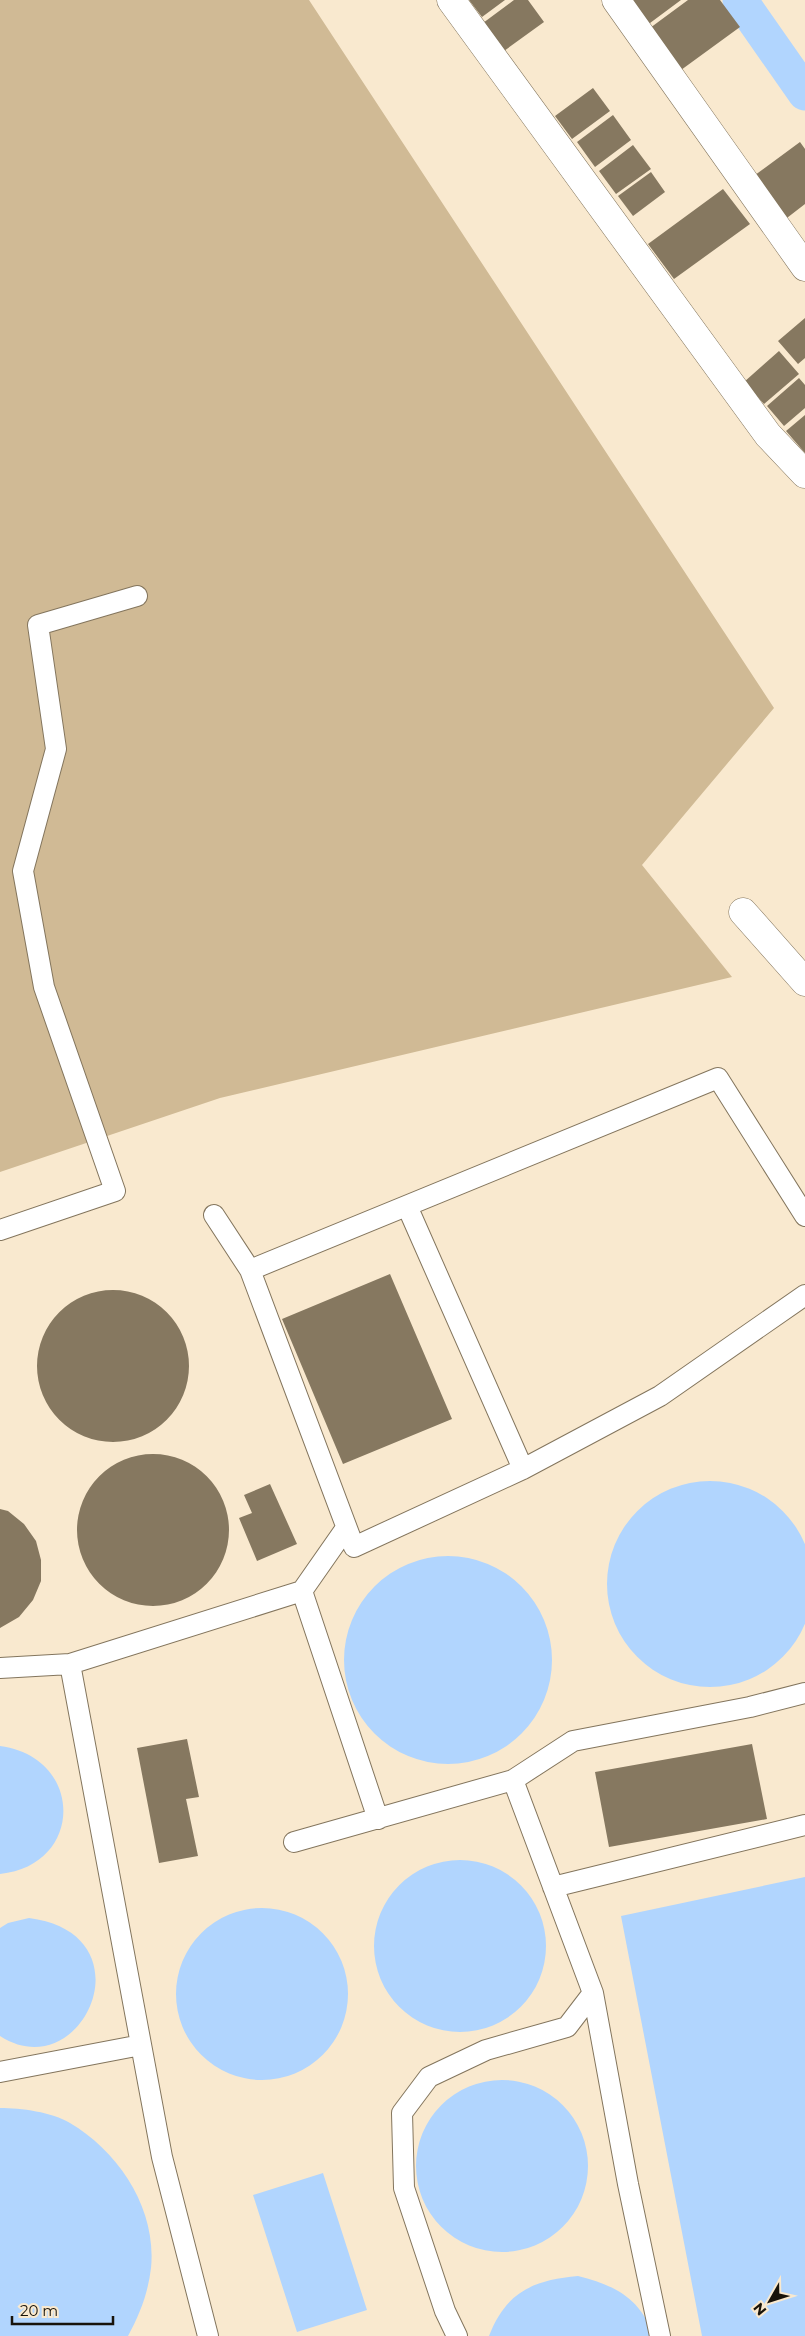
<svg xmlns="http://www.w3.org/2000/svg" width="805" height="2336" font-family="Montserrat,sans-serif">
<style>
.green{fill:#d0ba95}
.water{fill:#b1d5fe}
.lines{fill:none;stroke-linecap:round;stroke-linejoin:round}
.canal{stroke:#b1d5fe;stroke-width:35}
.building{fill:#867860}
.service-casing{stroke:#83755d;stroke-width:22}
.minor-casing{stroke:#83755d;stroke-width:29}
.service{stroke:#fff;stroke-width:20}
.minor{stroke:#fff;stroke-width:28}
</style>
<rect width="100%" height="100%" fill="#f9e9cf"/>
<path class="green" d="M0,0h309l465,708 -132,157 90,112 -512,121 -220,74z"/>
<path class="water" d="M607 1584a103 103 0 1 1 206 0a103 103 0 1 1-206 0Z
M344 1660a104 104 0 1 1 208 0a104 104 0 1 1-208 0Z
M0,1746c84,11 85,119 0,128z
M374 1946a86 86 0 1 1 172 0a86 86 0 1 1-172 0Z
M805,1877v459h-103l-81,-420z
M176 1994a86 86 0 1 1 172 0a86 86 0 1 1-172 0Z
M29,1918c123,16 53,171 -29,118v-108l8,-5z
M416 2166a86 86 0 1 1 172 0a86 86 0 1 1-172 0Z
M0,2108c21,0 52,4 70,15 49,29 87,86 81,145 -3,25 -11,46 -23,68h-128z
M323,2173l44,137 -70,22 -44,-137z
M578,2276c36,9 63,22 75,60h-164c17,-44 44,-56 89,-60z"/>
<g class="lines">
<path class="canal" d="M740,0l65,93"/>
</g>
<path class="building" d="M469,0h36l-23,17z
M514,0h14l16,22 -40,29 -21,-28z
M627,0h54l-35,26z
M688,0h32l20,27 -59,43 -31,-42z
M593,88l17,23 -38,28 -17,-23z
M613,115l18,25 -36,27 -18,-25z
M800,142l5,7v55l-22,17 -32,-43z
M633,145l18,24 -35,25 -17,-23z
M651,172l14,20 -32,24 -15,-20z
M723,189l27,35 -76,55 -26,-35z
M805,318v40l-7,6 -20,-23z
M779,351l20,23 -35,30 -20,-22z
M799,378l6,7v23l-21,18 -17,-20z
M805,415v38l-19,-22z
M390,1274l62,145 -109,45 -61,-145z
M37 1366a76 76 0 1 1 152 0a76 76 0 1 1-152 0Z
M77 1530a76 76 0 1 1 152 0a76 76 0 1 1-152 0Z
M270,1484l27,60 -40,17 -18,-43 13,-5 -8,-18z
M0,1509l8,2 16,13 12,17 5,19v21l-8,19 -14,17 -19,11z
M187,1739l12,58 -13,2 12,57 -39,7 -22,-115z
M752,1744l15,75 -158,28 -14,-75z"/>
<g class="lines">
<defs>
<path id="service" d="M407,1206l116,263
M214,1215l36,55 104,277 169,-78 137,-73 145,-101
M0,1230l115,-39 -71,-204 -21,-116 33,-122 -18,-124 99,-29
M250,1270l468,-192 87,138
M346,1528l-44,63 76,228
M70,1664l92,493 46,179
M0,1668l70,-4 232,-73
M294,1842l219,-62 60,-39 177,-34 55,-14
M553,1887l252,-62
M593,1993l35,191 32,152
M0,2072l141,-27
M457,2336l-12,-25 -41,-123 -2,-75 27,-36 57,-27 81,-23 26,-34 -80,-213"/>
<path id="minor" d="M451,0l317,435 37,39
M616,0l189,267
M743,912l62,70"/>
</defs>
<use href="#service" class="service-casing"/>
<use href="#minor" class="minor-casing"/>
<use href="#service" class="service"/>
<use href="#minor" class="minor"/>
</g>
<g transform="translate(770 2301) rotate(231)" stroke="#f9e9cf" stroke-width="4" paint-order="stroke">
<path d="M0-4L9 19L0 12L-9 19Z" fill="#18130a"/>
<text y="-8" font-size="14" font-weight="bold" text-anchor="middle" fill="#18130a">N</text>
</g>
<path d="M12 2316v8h101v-8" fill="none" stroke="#18130a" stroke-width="2.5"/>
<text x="20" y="2316" font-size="15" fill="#18130a" stroke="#f9e9cf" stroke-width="4" paint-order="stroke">20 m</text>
</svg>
